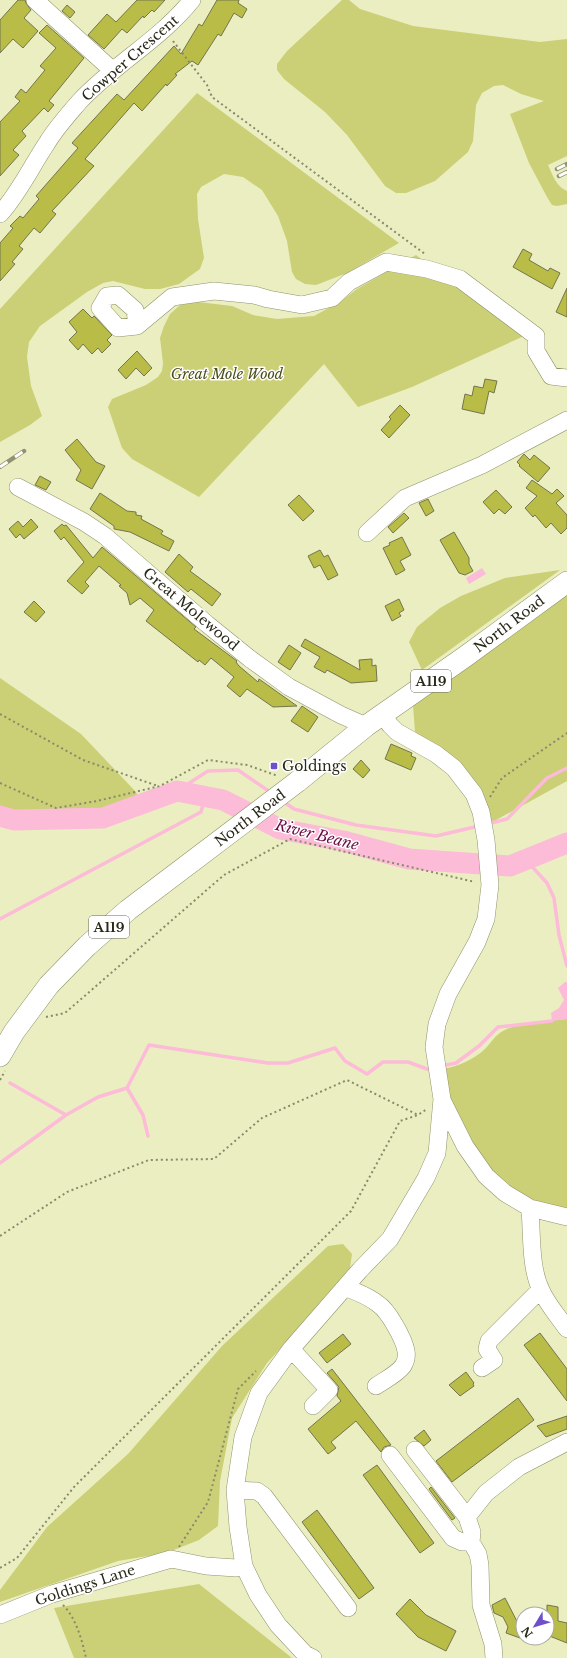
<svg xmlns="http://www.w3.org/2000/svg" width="567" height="1658" font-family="'Libre Baskerville',serif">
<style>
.green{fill:#cbcf75}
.water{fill:#fcbbd7}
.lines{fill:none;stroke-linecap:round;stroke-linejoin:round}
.stream{stroke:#fcbbd7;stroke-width:3.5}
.river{stroke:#fcbbd7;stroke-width:21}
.building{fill:#b9bd47;stroke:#73754d}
.minor-casing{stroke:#909369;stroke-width:18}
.major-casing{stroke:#909369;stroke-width:22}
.path{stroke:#888a6b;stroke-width:2;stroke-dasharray:2 3;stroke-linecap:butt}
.minor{stroke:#fff;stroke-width:17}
.major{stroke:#fff;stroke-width:21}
.rail-casing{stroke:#909272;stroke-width:4.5}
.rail{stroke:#fff;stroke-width:3;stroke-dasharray:9;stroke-linecap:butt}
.poi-dot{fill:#7050ca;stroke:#fff;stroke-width:1.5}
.labels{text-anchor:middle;stroke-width:3;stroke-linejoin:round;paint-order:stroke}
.shield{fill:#fff;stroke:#68695d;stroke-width:1}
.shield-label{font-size:13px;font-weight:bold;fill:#282918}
.street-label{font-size:14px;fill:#282918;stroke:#fff}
.park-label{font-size:14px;font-style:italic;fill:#4b4d1e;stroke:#fff}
.poi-label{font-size:14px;fill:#282918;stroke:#fff;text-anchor:start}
.water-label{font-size:15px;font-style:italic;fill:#6b0c44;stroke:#fff}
</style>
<rect width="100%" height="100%" fill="#ebeec1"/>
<path class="green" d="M342,0h7l11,9 53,17 127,16 27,-3v117l-19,9c5,11 8,21 19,26v13l-10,2 -5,-1 -5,-8 -18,-34 -19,-49 34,-13 -23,-7 -18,-9 -9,1 -12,7 -6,12 -3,36 -5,11 -33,29 -29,12h-10l-11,-7 -38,-51 -22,-23 -41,-33 -7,-9v-6l10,-13z
M197,93l202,150 -52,30 -31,12 -11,-1 -9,-5 -4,-7 -5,-31 -9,-25 -16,-26 -19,-13 -19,-3 -23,13 -4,7 1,25 6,39 -4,11 -21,15 -19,5h-15l-32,-8 -10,2 -16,9 -47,34 -11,16 -2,15 4,29 11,30 -12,9 -30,17v-133z
M416,255l108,81 -112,51 -54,20 -34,-43 -125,133 -67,-38 -10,-11 -14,-41 4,-8 34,-14 12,-8 4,-6 1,-8 -3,-25 4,-12 6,-12 10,-9 18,-3 34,4 21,9 24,4 37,-3 26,-14 17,-13z
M560,570l-138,100 -13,-28 8,-15 23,-19 21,-12 44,-18z
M567,590v191l-80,44 -38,-71 -34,-22 -2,-27z
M0,678l81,56 55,58 6,15 -95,14 -47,-7z
M567,1019v191l-34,-10 -25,-15 -24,-22 -35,-57 -6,-37c16,-3 30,-9 42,-20 6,-6 10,-14 18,-18 16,-9 46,-10 64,-12z
M343,1244l9,10 -3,21 -82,88 -35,55 -12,63 -2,45 -19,14 -33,13 -48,8 -118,41v-12l47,-63 81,-73 94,-108 106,-100z
M199,1584l93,74h-218l-20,-50z"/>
<path class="water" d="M482,568l4,6 -17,10 -3,-6z
M565,982h2v37l-15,2 -1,-8 8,-5 5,-8 -6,-12z"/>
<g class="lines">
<path class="stream" d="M177,791l31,-20 30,-1 32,22
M284,802l10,7 62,16 80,11 43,-10
M487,824l20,-5 40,-41 20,-10
M526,860l21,23 7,15 5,37 8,31
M0,919l201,-107 4,-15
M442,1066l14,-3 23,-17 19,-19 54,-6
M10,1083l56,32
M127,1088l16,27 5,21
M0,1163l66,-48 32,-18 29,-9 22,-43 119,18h20l47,-15 10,13 22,13 16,-12h25l19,7 5,-1"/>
<path class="river" d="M0,816l14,4 89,-2 74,-27 46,9 57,29 63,12 66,18 101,7 57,-23"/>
</g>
<path class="building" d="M18,0h7l1,3 5,7 -7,8 14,13 -15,17 -10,-9 -13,14v-33z
M137,0h28l-11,12 -2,-2 -8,8 -1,-2 -16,17 -5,-4 -18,20 -16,-14 19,-21 9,8z
M217,0h22l-1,3 9,6 -5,9 -8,-5 -13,23 -3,-2 -20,31 -6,-4 -17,13 2,1 -10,11 -1,-2 -24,27 -8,-8 -49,56 9,7 -42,45 4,3 -16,19 -6,-5 -15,18 4,3 -11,13 3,2 -15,17v-38l13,-15 -3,-2 10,-10 3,2 16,-19 -3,-3 42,-48 -6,-5 45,-49 7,6 50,-54 7,8 18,-30 3,2z
M67,5l8,7 -5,6 -8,-7z
M47,25l37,33 -35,43 5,4 -6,7 -4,-4 -22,23 4,5 -13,14 6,5 -19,21v-54l20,-21 -5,-4 6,-8 5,4 19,-23 -5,-4 16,-18 -17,-15z
M523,249l9,5 -3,6 19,11 2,-3 10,5 -8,16 -39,-22z
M567,288v29l-11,-5z
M83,309l9,9 2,-2 18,19 -5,5 4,4 -9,9 -4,-5 -6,6 -9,-10 -5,6 -9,-10 8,-8 -8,-10z
M137,351l15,17 -8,8 -8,-8 -10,11 -8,-9z
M485,379l12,2 -3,12 -5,-2 -5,23 -22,-5 3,-15 7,2 2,-10 9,2z
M400,405l10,10 -21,23 -8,-8 10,-11 -2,-2z
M77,439l19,23 9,4 -13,23 -16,-9 5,-10 -16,-20z
M524,454l6,6 4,-5 16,13 -12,14 -19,-16 1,-1 -3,-3z
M40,476l11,6 -5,8 -11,-5z
M532,480l20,14 5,-5 7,7 -8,7 11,12v13l-6,6 -10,-11 -5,5 -11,-13 -2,2 -8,-9 12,-12 -11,-8z
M496,490l16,17 -7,7 -6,-5 -5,5 -11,-12z
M100,493l27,18 9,1v3l6,1 -1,3 22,12 -2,3 13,7 -5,10 -39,-19 -16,-3v-3l-24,-17z
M299,495l15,16 -11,10 -15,-16z
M428,499l6,12 -8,5 -7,-13z
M404,513l5,5 -16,15 -5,-6z
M31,519l7,8 -14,12 -4,-5 -4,4 -7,-9 9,-8 5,6z
M62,524l2,2 2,-1 27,33 9,-11 94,80 -2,2 43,32 -1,1 3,4 19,16 1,-3 38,27 -24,1 -26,-18 -7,8 -13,-11 7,-9 -23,-19 -6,7 -6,-5 -1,2 -52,-41 8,-11 -14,-12 -10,7 -3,-12 -8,-7 2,-1 -22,-19 -14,16 4,4 -7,8 -15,-13 17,-19 -20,-25 -3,3 -7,-9z
M454,532l15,26v6l4,7 -8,4 -6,-2 -19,-33z
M402,537l9,18 -11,6 5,9 -9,5 -13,-27 7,-3 -1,-2z
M320,550l4,7 4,-2 10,20 -10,5 -8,-15 -6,3 -6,-12z
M179,554l14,13 -3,4 31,23 -9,12 -21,-17 -3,3 -23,-20z
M399,599l5,11 -5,3 2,3 -9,5 -7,-15z
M34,601l11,11 -9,10 -12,-10z
M305,639l55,31 -1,-10 13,-1v7l4,-1 1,16 -26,2 -24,-13 -2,3 -11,-6 6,-10 -19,-11z
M289,645l12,8 -11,17 -12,-8z
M302,706l16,11 -10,15 -17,-11z
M391,744l21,9 -1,3 5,2 -5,12 -26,-11z
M361,760l9,10 -7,8 -10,-9z
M540,1333l27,36v32l-43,-56z
M343,1334l8,10 -24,19 -8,-10z
M332,1369l59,76 -7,2 -3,5 -25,-31 -25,21 5,6 -8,6 -20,-25 33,-28 -4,-5 2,-9 -12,-14z
M466,1372l8,11 -1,1 1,2 -14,10 -11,-11z
M518,1398l16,22 -82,62 -16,-21z
M567,1416v13l-21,8 -9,-11z
M424,1430l7,10 -7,6 -10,-8z
M377,1465l57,78 -14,10 -57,-78z
M431,1487l24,31 -3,2 -23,-31z
M317,1510l57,78 -15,11 -57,-77z
M505,1598l17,33 -2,7 -14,-5 2,-6 -5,-10 -9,-4 -2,-8z
M410,1599l16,16 30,16 -10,20 -28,-14 -22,-23z
M547,1605l11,2v14l9,2v20l-20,-8z"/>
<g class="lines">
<defs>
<path id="minor" d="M35,0l77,70
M0,214c19,-21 31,-47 47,-71 9,-15 21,-28 32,-41 35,-38 81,-62 113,-102
M118,295l17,15 2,16 -19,2 -18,-20 7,-12z
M137,326l35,-29 42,-6 40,4 14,4 34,6 30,-7 17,-16 37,-20 41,7 33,10 76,57v15l15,25 16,2
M18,487l66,35 21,14 102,88 42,34 40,29 52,28 25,11
M367,533l38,-35 77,-33 85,-45
M442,1100l23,46 21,30 19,17 25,15 37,9
M530,1208c2,25 0,60 11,82 6,14 17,26 26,39
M345,1287c11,5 24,9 33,17 10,6 26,35 28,47 1,5 0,10 -3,15 -6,8 -18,14 -27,20
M291,1349l38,41 -16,16
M482,1368l12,-8 -7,-11 2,-8 51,-51
M415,1450l52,67
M390,1455l63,83 9,4h9
M235,1490l22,1 7,5 84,112
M0,1615l52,-21 119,-35 35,7 30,2 8,-2
M313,1658l-8,-4 -27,-29 -20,-30 -14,-29 -6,-39 -3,-37 8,-53 16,-44 32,-44 69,-79 30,-31 36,-61 11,-25 5,-54 -8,-52 3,-23 11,-30 29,-52 9,-23 4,-34 -4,-45 -5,-28 -7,-18 -20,-26 -18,-14 -39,-22 -7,-7 -7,-10
M494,1658l-1,-14 -12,-39 -1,-40 -2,-11 -7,-12 1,-10 -5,-15 19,-24 33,-26 48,-25"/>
<path id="major" d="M0,1056l14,-24 35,-47 38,-39 41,-36 169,-128 69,-56 100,-70 101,-74"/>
</defs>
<use href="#minor" class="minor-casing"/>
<use href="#major" class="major-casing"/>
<path class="path" d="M173,41l34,44 5,12 213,157
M0,714l83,46 75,26
M0,783l56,25 41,-7 63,-15 48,-26 39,5 31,11
M490,797l12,-19 65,-45
M46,1017l19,-4 159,-138 66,-36 185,43
M0,1080l5,-9
M0,1236l67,-44 82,-32 65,-1 48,-41 85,-38 71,35
M179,1547l29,-45 30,-113 18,-18
M0,1568l17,-10 57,-71 277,-276 49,-90 18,-6 9,-6
M63,1605c13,13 19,35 23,53"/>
<use href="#minor" class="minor"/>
<use href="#major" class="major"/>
<defs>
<path id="rail" d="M557,169l10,-5
M559,176l8,-4
M0,467l24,-16"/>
</defs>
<use href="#rail" class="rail-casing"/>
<use href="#rail" class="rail"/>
</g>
<rect class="poi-dot" x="270" y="762" width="8" height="8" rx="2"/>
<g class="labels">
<g class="shield">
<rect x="411" y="670" width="40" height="22" rx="3"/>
<rect x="89" y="916" width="40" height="22" rx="3"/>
</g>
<g class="shield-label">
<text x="431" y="686">A119</text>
<text x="109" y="932">A119</text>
</g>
<g class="street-label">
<text transform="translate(130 58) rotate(-41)" y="5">Cowper Crescent</text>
<text transform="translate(191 609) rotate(40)" y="5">Great Molewood</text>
<text transform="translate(509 624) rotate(-37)" y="5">North Road</text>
<text transform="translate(250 818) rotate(-37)" y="5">North Road</text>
<text transform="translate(85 1585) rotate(-18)" y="5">Goldings Lane</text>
</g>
<g class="park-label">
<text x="227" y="379">Great Mole Wood</text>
</g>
<g class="poi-label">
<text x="282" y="771">Goldings</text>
</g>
<g class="water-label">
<text transform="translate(317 835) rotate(14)" y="5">River Beane</text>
</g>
</g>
<g transform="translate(535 1626) rotate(232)"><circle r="19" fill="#ffffff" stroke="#a9a9a3"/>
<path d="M0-3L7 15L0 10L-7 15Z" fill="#7050ca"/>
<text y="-6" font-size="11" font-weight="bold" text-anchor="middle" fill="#282918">N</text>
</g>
</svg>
